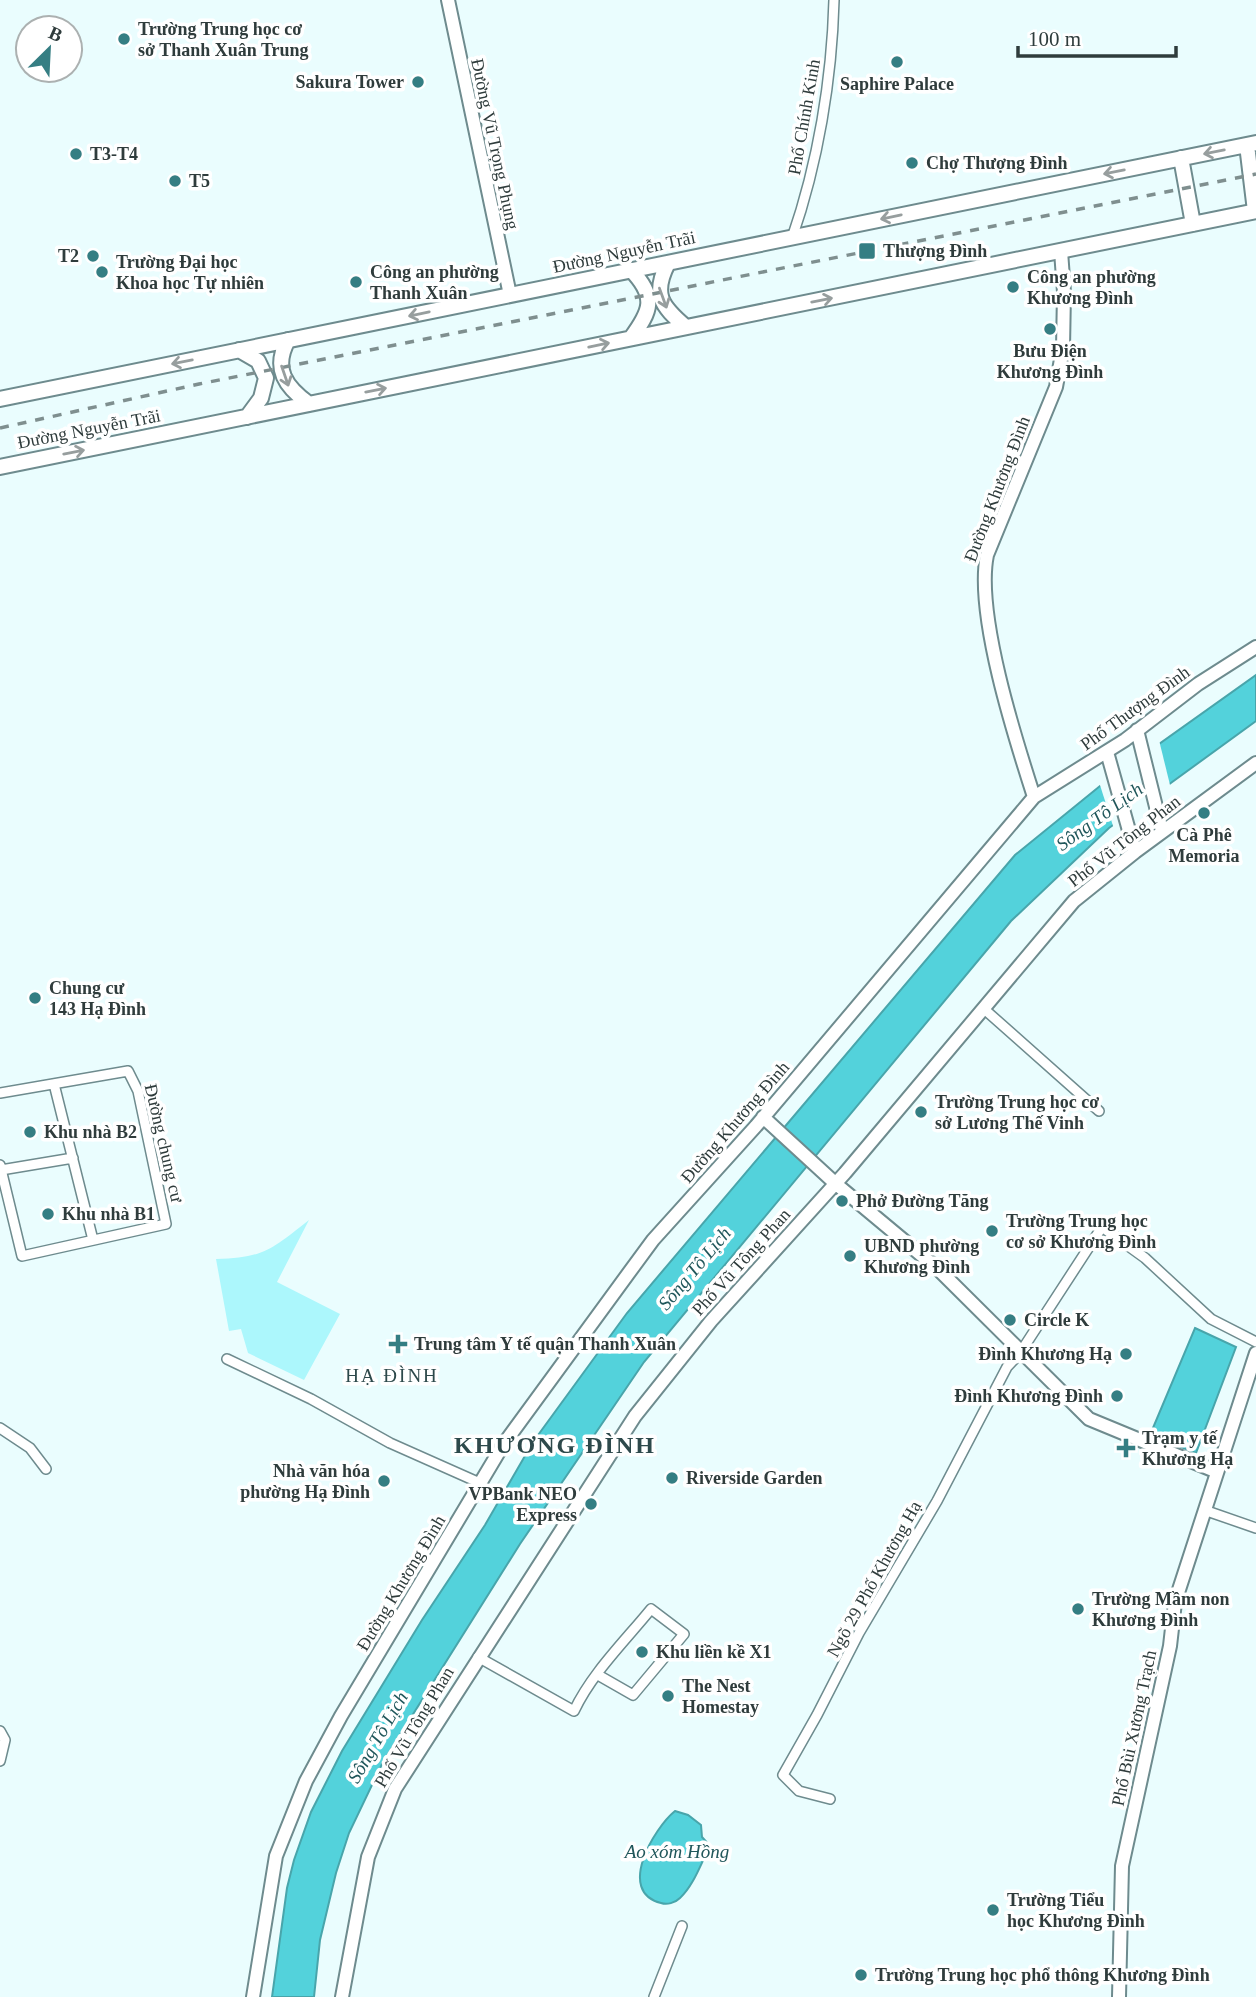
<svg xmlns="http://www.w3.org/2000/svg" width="1256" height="1997" font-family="'Times New Roman',serif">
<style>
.green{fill:#acf7fc}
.water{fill:#53d2db;stroke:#48a5ab;stroke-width:2}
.pier{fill:#eafdfe}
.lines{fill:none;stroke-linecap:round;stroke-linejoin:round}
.street-casing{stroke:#6e8b8e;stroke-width:12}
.secondary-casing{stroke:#6e8b8e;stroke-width:16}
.primary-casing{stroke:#6e8b8e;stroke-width:18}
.street{stroke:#fff;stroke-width:9}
.secondary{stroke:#fff;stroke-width:12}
.primary{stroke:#fff;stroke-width:14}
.rail{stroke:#7f8f8f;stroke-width:3.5;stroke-dasharray:9 9;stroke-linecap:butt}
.oneway{stroke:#979e9e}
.poi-dot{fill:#357e83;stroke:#fff;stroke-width:2.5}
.labels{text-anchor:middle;stroke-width:7;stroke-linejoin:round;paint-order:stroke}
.poi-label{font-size:18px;font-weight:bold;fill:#2f3c3c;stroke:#fff;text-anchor:start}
.street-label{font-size:18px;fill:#2f3c3c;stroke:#fff}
.water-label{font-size:19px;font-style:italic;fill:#21575b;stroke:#fff}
.neighbourhood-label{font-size:19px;letter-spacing:2px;fill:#2d494b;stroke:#fff}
.district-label{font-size:24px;font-weight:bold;letter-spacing:2px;fill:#2d494b;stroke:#fff}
</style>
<rect width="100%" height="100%" fill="#eafdfe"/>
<path class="green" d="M309,1220l-32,62 63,32 -36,66 -56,-27 -7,-24 -12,2 -13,-72c48,-1 56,-10 93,-39z"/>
<path class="water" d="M1256,675v46l-147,107 -98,93 -367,441 -124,182 -137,218 -34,71 -13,40 -16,67 -6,57h-42l15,-109 7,-28 17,-48 31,-61 80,-131 63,-95 48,-83 94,-129 388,-458 85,-69z
M1195,1328l41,19 -40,106 -46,-18z
M675,1811l13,4 13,10 1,12 8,9c-9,17 -16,39 -30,52 -5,5 -13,7 -19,5 -45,-11 -7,-75 14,-92z"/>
<path class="pier" d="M1159,740l12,49 -57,40 -15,-47z"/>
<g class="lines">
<defs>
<path id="street" d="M792,238c26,-75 40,-159 42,-238
M983,1008l116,103
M54,1084l39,156
M0,1093l128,-22 10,20 28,133 -144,32 -22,-91
M1,1170l72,-12
M227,1359l84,40 79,44 90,40
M0,1428l30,20 16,21
M1204,1510l52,18
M478,1657l96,54c18,-38 51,-70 77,-102l33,25 -51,61 -35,-20
M0,1731l5,9 -5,21
M830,1799l-31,-8 -16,-16 34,-60 42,-82 78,-132 70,-134 13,-14 82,-126 43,31 66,61 45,23
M654,1997l28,-71"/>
<path id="secondary" d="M448,0l62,295
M1137,730l25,101
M1107,752l28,100
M1034,797c-19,-59 -59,-184 -47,-242l69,-168 7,-39 1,-56 -3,-41
M763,1117l73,67 102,85 151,150 126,52
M253,1997l23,-141 30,-75 35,-65 162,-271 125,-171 25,-34 103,-114 278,-329 91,-57 73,-56 58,-37
M342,1997l26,-140 27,-68 240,-373 76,-95 134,-148 229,-272 61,-49 121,-89
M1119,1997l3,-131 48,-220 5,-44 81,-249"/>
<path id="primary" d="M1247,145l8,66
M1181,158l12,66
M668,263c-16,31 -7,43 18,64
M631,338c20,-27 26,-41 0,-68
M288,340c-16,29 -2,47 21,64
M239,350l19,11 8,17 -5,20 -14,19
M0,399l1256,-256
M0,467l1256,-256"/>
</defs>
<use href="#street" class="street-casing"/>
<use href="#secondary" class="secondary-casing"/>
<use href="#primary" class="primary-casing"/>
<use href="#street" class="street"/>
<use href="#secondary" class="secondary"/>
<use href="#primary" class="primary"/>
<path class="rail" d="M0,428l199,-44 1057,-210"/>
</g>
<defs><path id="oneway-shaft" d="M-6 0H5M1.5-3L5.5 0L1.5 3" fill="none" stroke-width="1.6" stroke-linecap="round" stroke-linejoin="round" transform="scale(1.75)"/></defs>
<g class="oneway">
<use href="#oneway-shaft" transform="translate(1214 152) rotate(169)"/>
<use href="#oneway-shaft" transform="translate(1114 172) rotate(169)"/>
<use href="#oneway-shaft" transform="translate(891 217) rotate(168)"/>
<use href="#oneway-shaft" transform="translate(663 298) rotate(70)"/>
<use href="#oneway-shaft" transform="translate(822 300) rotate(-11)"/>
<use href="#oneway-shaft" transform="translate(419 314) rotate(168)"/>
<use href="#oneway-shaft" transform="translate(599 345) rotate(-12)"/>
<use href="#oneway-shaft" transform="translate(182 362) rotate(169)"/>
<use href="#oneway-shaft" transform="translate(285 376) rotate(71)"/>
<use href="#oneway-shaft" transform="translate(376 390) rotate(-11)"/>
<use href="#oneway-shaft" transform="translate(74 452) rotate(-11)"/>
</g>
<g class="poi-dot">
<circle cx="124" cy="39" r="7"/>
<circle cx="897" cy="62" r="7"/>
<circle cx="418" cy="82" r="7"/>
<circle cx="76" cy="154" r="7"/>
<circle cx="912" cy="163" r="7"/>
<circle cx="175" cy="181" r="7"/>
<rect x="858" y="242" width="18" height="18" rx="3.5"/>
<circle cx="93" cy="256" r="7"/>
<circle cx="102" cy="272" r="7"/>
<circle cx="356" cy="282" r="7"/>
<circle cx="1013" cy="287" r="7"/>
<circle cx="1050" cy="329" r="7"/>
<circle cx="1204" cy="813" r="7"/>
<circle cx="35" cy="998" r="7"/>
<circle cx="921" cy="1112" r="7"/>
<circle cx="30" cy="1132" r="7"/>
<circle cx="842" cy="1201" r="7"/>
<circle cx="48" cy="1214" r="7"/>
<circle cx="992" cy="1231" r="7"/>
<circle cx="850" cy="1256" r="7"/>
<circle cx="1010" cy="1320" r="7"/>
<path d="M394.5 1333.5h7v7h7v7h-7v7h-7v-7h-7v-7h7z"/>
<circle cx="1126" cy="1354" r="7"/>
<circle cx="1117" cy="1396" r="7"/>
<path d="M1122.5 1437.5h7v7h7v7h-7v7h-7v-7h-7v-7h7z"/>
<circle cx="672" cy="1478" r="7"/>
<circle cx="384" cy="1481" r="7"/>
<circle cx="591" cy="1504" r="7"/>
<circle cx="1078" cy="1609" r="7"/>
<circle cx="642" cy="1652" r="7"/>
<circle cx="668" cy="1696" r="7"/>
<circle cx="993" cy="1910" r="7"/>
<circle cx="861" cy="1975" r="7"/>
</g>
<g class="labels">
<g class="poi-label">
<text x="138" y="35">Trường Trung học cơ<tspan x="138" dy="21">sở Thanh Xuân Trung</tspan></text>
<text x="404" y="88" text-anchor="end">Sakura Tower</text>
<text x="897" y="90" text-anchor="middle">Saphire Palace</text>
<text x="90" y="160">T3-T4</text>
<text x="926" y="169">Chợ Thượng Đình</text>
<text x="189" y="187">T5</text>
<text x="883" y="257">Thượng Đình</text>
<text x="79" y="262" text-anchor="end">T2</text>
<text x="116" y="268">Trường Đại học<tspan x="116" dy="21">Khoa học Tự nhiên</tspan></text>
<text x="370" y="278">Công an phường<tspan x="370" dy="21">Thanh Xuân</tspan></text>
<text x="1027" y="283">Công an phường<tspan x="1027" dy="21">Khương Đình</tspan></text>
<text x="1050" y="357" text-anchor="middle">Bưu Điện<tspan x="1050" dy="21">Khương Đình</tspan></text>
<text x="1204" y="841" text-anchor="middle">Cà Phê<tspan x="1204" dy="21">Memoria</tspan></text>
<text x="49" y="994">Chung cư<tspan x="49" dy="21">143 Hạ Đình</tspan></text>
<text x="935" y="1108">Trường Trung học cơ<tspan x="935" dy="21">sở Lương Thế Vinh</tspan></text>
<text x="44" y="1138">Khu nhà B2</text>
<text x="856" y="1207">Phở Đường Tăng</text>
<text x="62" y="1220">Khu nhà B1</text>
<text x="1006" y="1227">Trường Trung học<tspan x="1006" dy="21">cơ sở Khương Đình</tspan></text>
<text x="864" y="1252">UBND phường<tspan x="864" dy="21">Khương Đình</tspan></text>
<text x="1024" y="1326">Circle K</text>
<text x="414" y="1350">Trung tâm Y tế quận Thanh Xuân</text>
<text x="1112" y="1360" text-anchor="end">Đình Khương Hạ</text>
<text x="1103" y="1402" text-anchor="end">Đình Khương Đình</text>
<text x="1142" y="1444">Trạm y tế<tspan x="1142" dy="21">Khương Hạ</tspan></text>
<text x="370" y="1477" text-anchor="end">Nhà văn hóa<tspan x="370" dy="21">phường Hạ Đình</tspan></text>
<text x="686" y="1484">Riverside Garden</text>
<text x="577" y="1500" text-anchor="end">VPBank NEO<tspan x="577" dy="21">Express</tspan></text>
<text x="1092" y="1605">Trường Mầm non<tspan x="1092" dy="21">Khương Đình</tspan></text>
<text x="656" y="1658">Khu liền kề X1</text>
<text x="682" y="1692">The Nest<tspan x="682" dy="21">Homestay</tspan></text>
<text x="1007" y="1906">Trường Tiểu<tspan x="1007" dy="21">học Khương Đình</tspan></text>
<text x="875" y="1981">Trường Trung học phổ thông Khương Đình</text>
</g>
<g class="street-label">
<text transform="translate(804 117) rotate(-80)" y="6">Phố Chính Kinh</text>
<text transform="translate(495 144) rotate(78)" y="6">Đường Vũ Trọng Phụng</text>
<text transform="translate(624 252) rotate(-12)" y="6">Đường Nguyễn Trãi</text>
<text transform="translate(89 429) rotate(-11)" y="6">Đường Nguyễn Trãi</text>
<text transform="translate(997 489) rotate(-69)" y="6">Đường Khương Đình</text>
<text transform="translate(1135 708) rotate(-36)" y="6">Phố Thượng Đình</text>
<text transform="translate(1124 841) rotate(-38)" y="6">Phố Vũ Tông Phan</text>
<text transform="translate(735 1122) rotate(-49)" y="6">Đường Khương Đình</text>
<text transform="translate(164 1143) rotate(77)" y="6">Đường chung cư</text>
<text transform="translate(741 1262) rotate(-48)" y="6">Phố Vũ Tông Phan</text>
<text transform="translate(874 1579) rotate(-61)" y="6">Ngõ 29 Phố Khương Hạ</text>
<text transform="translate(401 1583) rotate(-59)" y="6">Đường Khương Đình</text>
<text transform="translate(414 1727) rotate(-59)" y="6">Phố Vũ Tông Phan</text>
<text transform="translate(1134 1728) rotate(-78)" y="6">Phố Bùi Xương Trạch</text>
</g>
<g class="water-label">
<text transform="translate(1099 816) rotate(-36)" y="7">Sông Tô Lịch</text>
<text transform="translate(694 1268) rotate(-50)" y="7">Sông Tô Lịch</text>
<text transform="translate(377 1737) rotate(-60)" y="7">Sông Tô Lịch</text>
<text x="677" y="1858">Ao xóm Hồng</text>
</g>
<g class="neighbourhood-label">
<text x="392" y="1382">HẠ ĐÌNH</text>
</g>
<g class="district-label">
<text x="555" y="1453">KHƯƠNG ĐÌNH</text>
</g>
</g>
<g transform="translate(49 49) rotate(24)"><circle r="33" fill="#ffffff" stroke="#acb1b1" stroke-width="2"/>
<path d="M0-5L12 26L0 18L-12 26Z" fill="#357e83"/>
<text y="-10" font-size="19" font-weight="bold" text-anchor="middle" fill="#2f3c3c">B</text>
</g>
<path d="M1018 46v10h158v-10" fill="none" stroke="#2f3c3c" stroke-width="3.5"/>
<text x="1028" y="46" font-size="21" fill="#2f3c3c" stroke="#ffffff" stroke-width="5" paint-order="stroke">100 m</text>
</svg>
